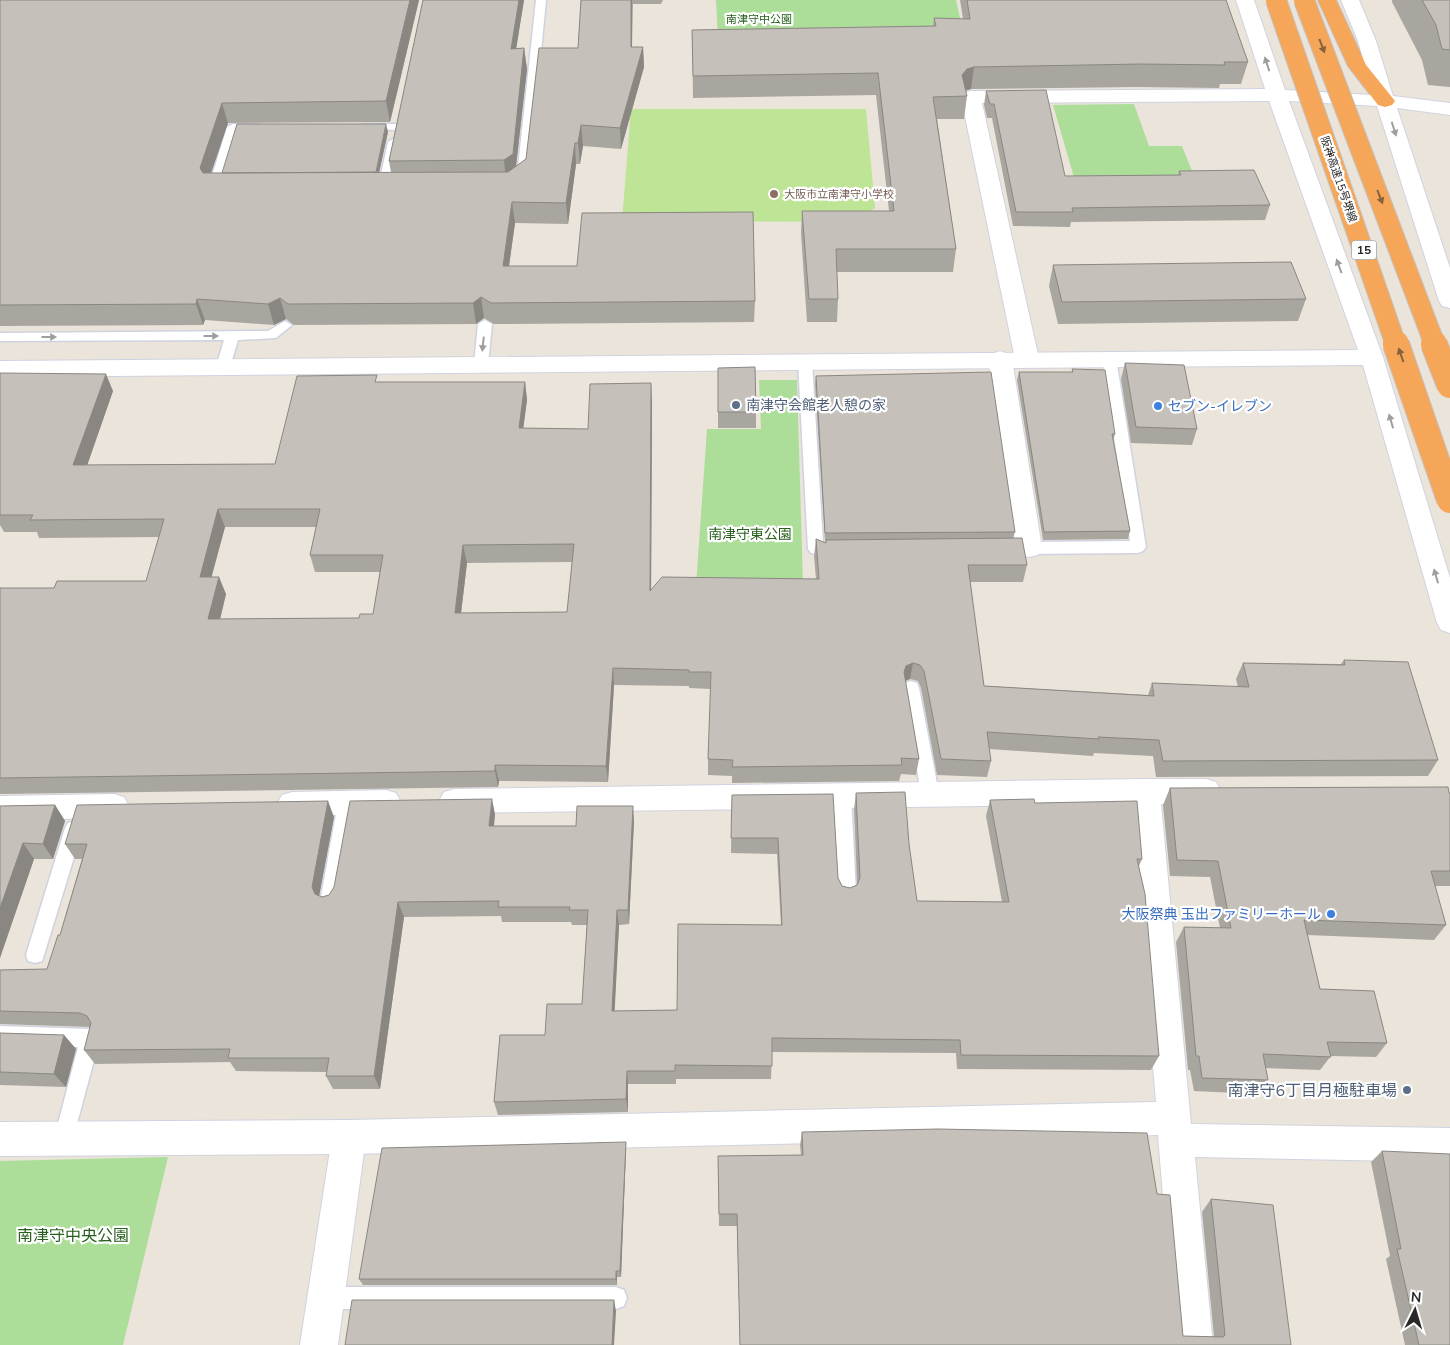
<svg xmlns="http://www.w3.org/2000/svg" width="1450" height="1345" font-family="'Nunito Sans','Noto Sans JP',sans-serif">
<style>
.green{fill:#acde99}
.pitch{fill:#bee595}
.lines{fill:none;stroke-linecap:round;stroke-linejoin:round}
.service-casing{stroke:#d0d2e0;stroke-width:3}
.minor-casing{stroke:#d0d2e0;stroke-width:2}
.tertiary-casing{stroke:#d0d2e0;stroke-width:2}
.motorway-casing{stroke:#c3c3c3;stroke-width:2}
.service{fill:#fff;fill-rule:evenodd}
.minor{fill:#fff;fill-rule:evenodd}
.tertiary{fill:#fff;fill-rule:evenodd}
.motorway{fill:#f6a659;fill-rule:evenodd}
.motorway-bridge-far1-casing{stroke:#c3c3c3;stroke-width:22;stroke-linecap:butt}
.motorway-bridge-casing{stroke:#c3c3c3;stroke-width:28;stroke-linecap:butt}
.motorway-bridge-far1{stroke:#f6a659;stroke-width:20}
.motorway-bridge{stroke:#f6a659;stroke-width:26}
.wall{fill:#a9a6a0;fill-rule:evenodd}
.shaded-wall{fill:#8a8782}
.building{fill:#c5c1ba;stroke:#8a8782;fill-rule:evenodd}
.oneway{fill:#85613e}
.oneway2{fill:#9e9e9e}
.education-dot{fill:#8d6e63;stroke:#fff;stroke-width:2}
.service-dot{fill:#5c6f8a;stroke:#fff;stroke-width:2}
.shop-dot{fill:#3f7fe0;stroke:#fff;stroke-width:2}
.labels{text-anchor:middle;stroke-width:4.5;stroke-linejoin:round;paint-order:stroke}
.far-park-label{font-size:11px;fill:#27601d;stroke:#fff}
.far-street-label{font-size:11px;fill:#282828;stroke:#fff}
.far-education-label{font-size:11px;fill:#785e54;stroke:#fff;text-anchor:start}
.shield{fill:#fff;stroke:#686868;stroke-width:1}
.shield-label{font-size:12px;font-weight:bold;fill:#282828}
.service-label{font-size:14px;fill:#4e5e75;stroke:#fff;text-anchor:start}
.shop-label{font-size:14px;fill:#366cbe;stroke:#fff;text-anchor:start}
.park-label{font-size:14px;fill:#27601d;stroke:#fff}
.near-service-label{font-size:16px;fill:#4e5e75;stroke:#fff;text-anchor:end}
.near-park-label{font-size:16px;fill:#27601d;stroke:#fff}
</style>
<rect width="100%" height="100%" fill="#eae4da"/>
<path class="green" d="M716,0h240l8,35 -246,4z
M1134,104l15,42h33l12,30 -120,1 -21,-72z
M759,380h38l6,205 -107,1 11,-157h54z
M168,1157l-45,188h-123v-184z"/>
<path class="pitch" d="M631,109h235l9,99 -22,14 -231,-1z"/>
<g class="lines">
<defs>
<path id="service" d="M536,0h10l-17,177 -10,7 -6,-4 4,-4z
M233,124h25l6,3 -6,3h-20l-17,56 5,3 -6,4 -10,-1 -2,-3 19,-62z
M365,124h32l6,3 -6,3 -36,-1 -2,-2 2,-2z
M394,138l6,4 -10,46 -6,4 -6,-4 10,-46z
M485,320l7,4 -4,40 -2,3h-10l-2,-3 4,-40z
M285,321l7,4 -16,13 -38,2 -8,27 -2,3h-10l-2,-3 8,-27 -224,1v-8l268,-2z
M1109,354l5,1 2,3 30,189 -3,4 -5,2 -117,1 -5,-2 -3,-4 3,-4 5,-2 109,-1 -28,-183 2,-3z
M805,357l5,1 2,3 11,182 11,2 3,4 -3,4c-7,2 -16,2 -23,0l-3,-4 -10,-188 2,-3z
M911,681l6,2 2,5 20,106 -3,5 -6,2 -6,-2 -3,-5 -18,-106 2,-5z
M842,788l6,2 3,5 5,98 -3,6 -6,2 -6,-2 -3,-6 -5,-98 3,-5z
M347,796l6,2 3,5 -18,99 -3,6 -6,2 -6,-2 -3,-6 18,-99 3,-5z
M74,821l6,2 3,5 -39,127 -2,6 -7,2 -7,-2 -2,-6 39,-127 3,-5z
M0,1026l90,3 7,3 3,6 -29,108 -7,3 -7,-3 -3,-7 24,-92 -78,-3z
M326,1287h290l8,3 3,8 -3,8 -8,3h-290l-8,-3 -3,-8 3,-8z"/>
<path id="minor" d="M1277,89l7,2 3,4 -3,4 -7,2 -295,2 57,256 -4,5 -8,3 -8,-3 -4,-5 -54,-262 3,-4 7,-2z
M1000,351l8,3 4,5 30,189 -4,7 -9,2 -9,-2 -4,-7 -28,-189 4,-5z
M1145,779h61l10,3 5,9 -5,9 -10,3 -45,1 30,320 259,4v34l-255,-5 18,188h-38l-17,-210 -809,19 -349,2v-34l349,-2 807,-18 -25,-298 -677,9 -10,-3 -5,-9 5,-9 10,-3z
M386,790l10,3 5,9 -5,9 -10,3 -94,2 -10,-3 -5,-9 5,-9 10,-3z
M114,794l10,3 5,9 -5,9 -10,3 -114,2v-24z"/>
<path id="tertiary" d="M1236,0h18l31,90 88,5 -15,-54 -17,-41h18l17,41 17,55 57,7v12l-53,-7 53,160v40l-8,-2 -3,-5 -62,-195 -88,-5 94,256 67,221v55l-9,-3 -4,-7 -74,-258 -1363,12v-16l1358,-11 -91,-255z
M349,1120l12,5 5,12 -28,208h-38l32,-208 5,-12z"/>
<path id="motorway" d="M1318,0h18l30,65 29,36 -3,4 -7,2 -7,-2 -30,-39z"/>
</defs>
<use href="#service" class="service-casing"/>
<use href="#minor" class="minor-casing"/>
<use href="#tertiary" class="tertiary-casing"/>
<use href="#motorway" class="motorway-casing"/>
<use href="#service" class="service"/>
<use href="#minor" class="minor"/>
<use href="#tertiary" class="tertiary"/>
<use href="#motorway" class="motorway"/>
<defs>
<path id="motorway-bridge-far1" d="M1276,0l120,345
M1304,0l131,345"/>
<path id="motorway-bridge" d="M1396,344l54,156
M1434,344l16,41"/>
</defs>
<use href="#motorway-bridge-far1" class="motorway-bridge-far1-casing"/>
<use href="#motorway-bridge" class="motorway-bridge-casing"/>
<use href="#motorway-bridge-far1" class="motorway-bridge-far1"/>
<use href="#motorway-bridge" class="motorway-bridge"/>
</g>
<path class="wall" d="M0,0h419l-29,122 -162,1 -17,50h11l166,-41 -9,40h12l-2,-11 34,-161h101l-8,48h8l3,21 -11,97 10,-7 52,-111 3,-48h82l-2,4h-28l-1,43h11l1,20 -23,82 -38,-3 -3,18h-4l-8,60 -53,-1 -6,43 246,35 -1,21 -260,2 -10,-6 -8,6 -182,1 -8,-6 -12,6 -69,-5 -2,5 -203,1z
M960,0h266l22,62 -7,22h-21l-1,4 -83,-1 -165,2 -6,2 2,5 -3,23h-27l19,130 -3,23h-116l1,27 -1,23h-30l-6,-89 1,-22h87l-13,-116 -183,3 -1,-68 241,-4 1,-8 29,1z
M1392,0h58v87l-22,-2 -6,-25 -30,-58z
M986,91l79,85 113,-1 1,-4 91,34 -5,15 -194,2 -1,5 -57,-1 -21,-108h-5l-3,-13z
M1053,265l253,34 -8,22 -240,3 -9,-38z
M1125,363l72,66 -5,16 -61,-2 -10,-64z
M718,368l38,44v16h-38z
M1072,369l43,65 -2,7 17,90 -2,8 -85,1 -26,-160 2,-8h53z
M0,373l113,18 -26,74 188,-1 103,-82h147l2,18 -4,28 65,1 64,-28 -1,189 165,-11 -2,-23 2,-17 10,4v-2h-1l-10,-157 1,-8 199,156 -2,6 14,27 -4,17h-53l14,104 164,9 4,-12 86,4 -2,-8 7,-16 98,1 3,-4 94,100 -10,16 -272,1 -3,-21 -59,-3 -1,3 -104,-7 2,12 -4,16 -50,-2 -16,-87 -3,-7 -8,-2 -5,2 14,78 -3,16 -15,-1 -2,7 -167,2v-7l-24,-1v-16l3,-70 -22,-1v-2l-75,-1 -6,97 -109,-1 -1,6 -498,7v-206h54l92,-7 13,-44 -120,1 -2,-6h-33l-4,-7zM225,527h91l-6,28 5,17h65l-7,42 -14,4 -139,1 6,-25 -15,-17zM572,562l-5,50 -106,1 6,-50z
M1170,788l280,5v93h-15l11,39 -12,15 -127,-5 13,54 67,54 -11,14 -45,-1 -11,14 -55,-2 3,12 -10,14 -64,-3 -4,-21h-2l-12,-128 8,-15 36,1 -10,-51 -40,-1 -7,-71z
M856,793l53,51 8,57 85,1 -16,-86 4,-16 45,3 107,56 -3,7 20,190 -8,14 -194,-1 -1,-16 -184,-1 -1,27h-95v5h-48v28l-130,3 -4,-13 51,-67 37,-31 5,-79h-15l-1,-3h-69l-1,-6 -97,1 -24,172h-47l-7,-13 1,-4 -91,-1 -6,-9 -135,2 -11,-14 6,-23 -90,-3v-54l47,-1 13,-34 22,-76h-7l-10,-15 269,-27 -15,79 3,1 7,-2 166,-81 -1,12h82l58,-5 -5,103 -10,1 -5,86 63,-1 104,-85 -4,-71 -46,-1 1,-58 106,83 4,8 8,2 7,-3v-2l-3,-74z
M55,805l10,16 -12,38h-19l-31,90 -3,9v-152z
M0,1033l64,2 12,14 -10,38 -66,-2z
M802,1132l355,62 26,142 31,1 -12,-125 9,-13 80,146h-551l-3,-119h-18l-1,-70 83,-1 -1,-10z
M626,1142v7l-5,128h-4v8h-254l-4,-6z
M1382,1151l68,194h-45l-19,-86 4,-3 -19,-94z"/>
<path class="shaded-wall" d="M410,0h9l-29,122 -4,-21z
M519,0h5l-11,69 -2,-20z
M631,0h1v67l-1,-20z
M643,47l1,20 -23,82 -1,-21z
M524,48l3,21 -12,106 -9,6 -2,-21z
M974,67l-3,22 -8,2 -4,6 3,-22 5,-6z
M222,103l6,20 -22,65 -6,-20z
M386,124l2,8 -11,50 -1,-8z
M581,125l2,21 -3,18 -2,-21z
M575,143l1,21 -8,60 -2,-21z
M512,202l3,21 -9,64 -3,-21z
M481,297l3,21 -8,6 -3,-21z
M280,298l6,21 -12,6 -6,-21z
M197,299l8,21 -2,5 -7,-21z
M106,374l7,17 -32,92 -8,-18z
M525,382l2,18 -6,46 -2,-18z
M651,383l1,18 -1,207 -1,-17z
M218,509l7,18 -18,67 -7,-17z
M463,545l4,18 -8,67 -4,-17z
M219,577l7,17 -10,42 -8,-17z
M913,663l-3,16 -7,3 1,-10 2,-6z
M613,668l1,17 -6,97 -2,-16z
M495,765l4,16 -1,6 -3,-16z
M492,799l3,15 -3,28 -3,-16z
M328,801l6,16 -16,85 -6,-15z
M55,805l10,16 -12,38 -10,-15z
M633,806l1,15 -5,103 -1,-14z
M23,843l11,16 -31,90 -3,9v-50z
M398,902l6,15 -24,172 -6,-13z
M617,910l2,15 -5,100 -2,-14z
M64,1035l12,14 -10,38 -12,-13z
M627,1071l1,13v28l-2,-13z
M626,1142v7l-5,128 -1,-6z
M616,1271l1,6v8l-1,-6z
M614,1300l2,11 -2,34h-2z"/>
<path class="building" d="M0,0h410l-24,101 -164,2 -22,65 3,5 305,-1 18,-13 13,-111h39l3,-48h50v47h12l-23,81 -39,-3 -3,18h-3l-9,60 -54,-1 -9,64h74l5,-53 171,-1 2,89 -264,2 -10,-6 -8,6 -185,1 -8,-6 -12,6 -71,-5 -1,5 -196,1z
M423,0h96l-8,49 13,-1 -11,106 -9,6 -115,1z
M967,0h259l22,62h-24l1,3 -84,-1 -167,3 -7,2 -5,6 5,21 -34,1 23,152h-120l2,50h-29l-7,-88h92l-16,-138 -185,3 -1,-46 244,-4 -2,-8 36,1z
M1422,0h28v50l-8,-1 -6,-24z
M1046,90l19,86 116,-1 -2,-4 75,-1 16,35 -198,3 1,4h-57l-22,-108h-4l-4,-13z
M237,124h149l-10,48 -154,1z
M1291,262l15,37 -244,3 -9,-37z
M1125,363l59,2 13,64 -61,-2z
M755,367l1,45h-38v-44z
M1072,369l33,1 10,64h-3l18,97 -86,1 -25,-160h54z
M991,372l24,160 -190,1 -9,-157z
M0,373l106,1 -33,91 202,-1 22,-88 80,-1 -2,7h150l-6,46 69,1 2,-45 61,-1 -1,208 12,-14 157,2 -3,-40 10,4v-3l196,-2 5,27h-59l16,121 170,10 -2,-13 97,4 -6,-24 102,2 -1,-5 64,2 30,98 -275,1 -4,-21 -61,-3 1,2 -112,-7 4,29 -50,-2 -17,-88 -4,-6 -7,-2 -7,3 -2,6 15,87 -18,-1 1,7 -170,2 1,-7 -25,-1 3,-87h-22v-2l-76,-2 -7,98 -111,-1v6l-495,7v-190h54l3,-7h89l18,-62 -134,1 3,-5h-33zM218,509h102l-10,46h73l-10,59h-13l-1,4 -151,1 11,-42h-19zM574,544l-7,68 -112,1 8,-68z
M1448,787l1,6h1v78h-19l15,54 -142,-5 16,69 54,2 13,52 -60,-1 4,15 -68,-3 5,26 -66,-2 -3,-22h-3l-12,-129 47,1 -13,-67 -41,-1 -7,-72z
M905,792l4,52 8,57 92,1 -19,-102 44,-1 1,4 102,-2 5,58h-5l8,35 14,162 -198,-1 -1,-15 -188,-2v28l-97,-1v6h-48l-1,28 -132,3 6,-67h45l2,-31h35l6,-94h-19l1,-3h-72l1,-6 -101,1 -24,174h-48l3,-18h-101l2,-9 -146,1 7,-27 -4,-7 -7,-3 -80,-2v-41l47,-1 11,-34h2l27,-91h-22l12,-39 251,-4 -16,86 3,7 7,3 7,-2 5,-8 16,-86 142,-2 -3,27h87l1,-20h56l-5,104h-11l-5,101 65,-1 1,-86 104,1 -4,-87h-47l1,-43 101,-1 5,84 4,8 8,2 7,-3 3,-7 -4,-85z
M55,805l-12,39 -20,-1 -23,65v-102z
M0,1033l64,2 -10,39 -54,-2z
M938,1129l209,4 10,61 13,1 13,141 40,1 2,-2 -14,-136 62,6 18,140h-551l-3,-131h-18l-1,-58 85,-1 -1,-23z
M626,1142l-6,129h-4v8h-257l23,-131z
M1382,1151l68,3v191h-31l-22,-96h4z
M352,1300h262l-2,45h-267z"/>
<defs><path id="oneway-solid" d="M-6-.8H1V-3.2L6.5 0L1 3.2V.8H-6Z" transform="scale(1.25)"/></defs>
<g class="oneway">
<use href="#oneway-solid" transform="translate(1322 46) rotate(69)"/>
<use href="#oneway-solid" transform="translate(1380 197) rotate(69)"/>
<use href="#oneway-solid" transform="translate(1401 355) rotate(-109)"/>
</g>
<g class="oneway2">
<use href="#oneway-solid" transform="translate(1267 64) rotate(-108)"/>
<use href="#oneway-solid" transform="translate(1394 129) rotate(72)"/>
<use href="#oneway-solid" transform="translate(1339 266) rotate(-110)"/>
<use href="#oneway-solid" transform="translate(211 336)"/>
<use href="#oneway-solid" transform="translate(49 337)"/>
<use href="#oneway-solid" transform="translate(483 344) rotate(96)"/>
<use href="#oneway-solid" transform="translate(1391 421) rotate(-106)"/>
<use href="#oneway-solid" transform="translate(1436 576) rotate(-106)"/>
</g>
<circle class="education-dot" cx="774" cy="194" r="5"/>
<g class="service-dot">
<circle cx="736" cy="405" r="5"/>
<circle cx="1407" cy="1090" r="5"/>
</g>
<g class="shop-dot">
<circle cx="1158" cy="406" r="5"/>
<circle cx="1331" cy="914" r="5"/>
</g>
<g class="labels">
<g class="far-park-label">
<text x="759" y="23">南津守中公園</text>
</g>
<g class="far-street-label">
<text transform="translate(1339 179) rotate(71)" y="4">阪神高速15号堺線</text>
</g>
<g class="far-education-label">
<text x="784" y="198">大阪市立南津守小学校</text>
</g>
<rect class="shield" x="1351.5" y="240.5" width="25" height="19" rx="4"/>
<g class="shield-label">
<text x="1364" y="254">15</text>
</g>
<g class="service-label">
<text x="746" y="410">南津守会館老人憩の家</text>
</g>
<g class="shop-label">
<text x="1168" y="411">セブン-イレブン</text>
<text x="1321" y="919" text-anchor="end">大阪祭典 玉出ファミリーホール</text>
</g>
<g class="park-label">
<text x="750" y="539">南津守東公園</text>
</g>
<g class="near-service-label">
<text x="1397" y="1096">南津守6丁目月極駐車場</text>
</g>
<g class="near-park-label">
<text x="73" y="1241">南津守中央公園</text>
</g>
</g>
<g transform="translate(1415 1310) rotate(5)" stroke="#ffffff" stroke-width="4" paint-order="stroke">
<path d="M0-4L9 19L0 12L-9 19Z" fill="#282828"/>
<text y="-8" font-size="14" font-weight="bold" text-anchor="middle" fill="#282828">N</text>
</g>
</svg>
